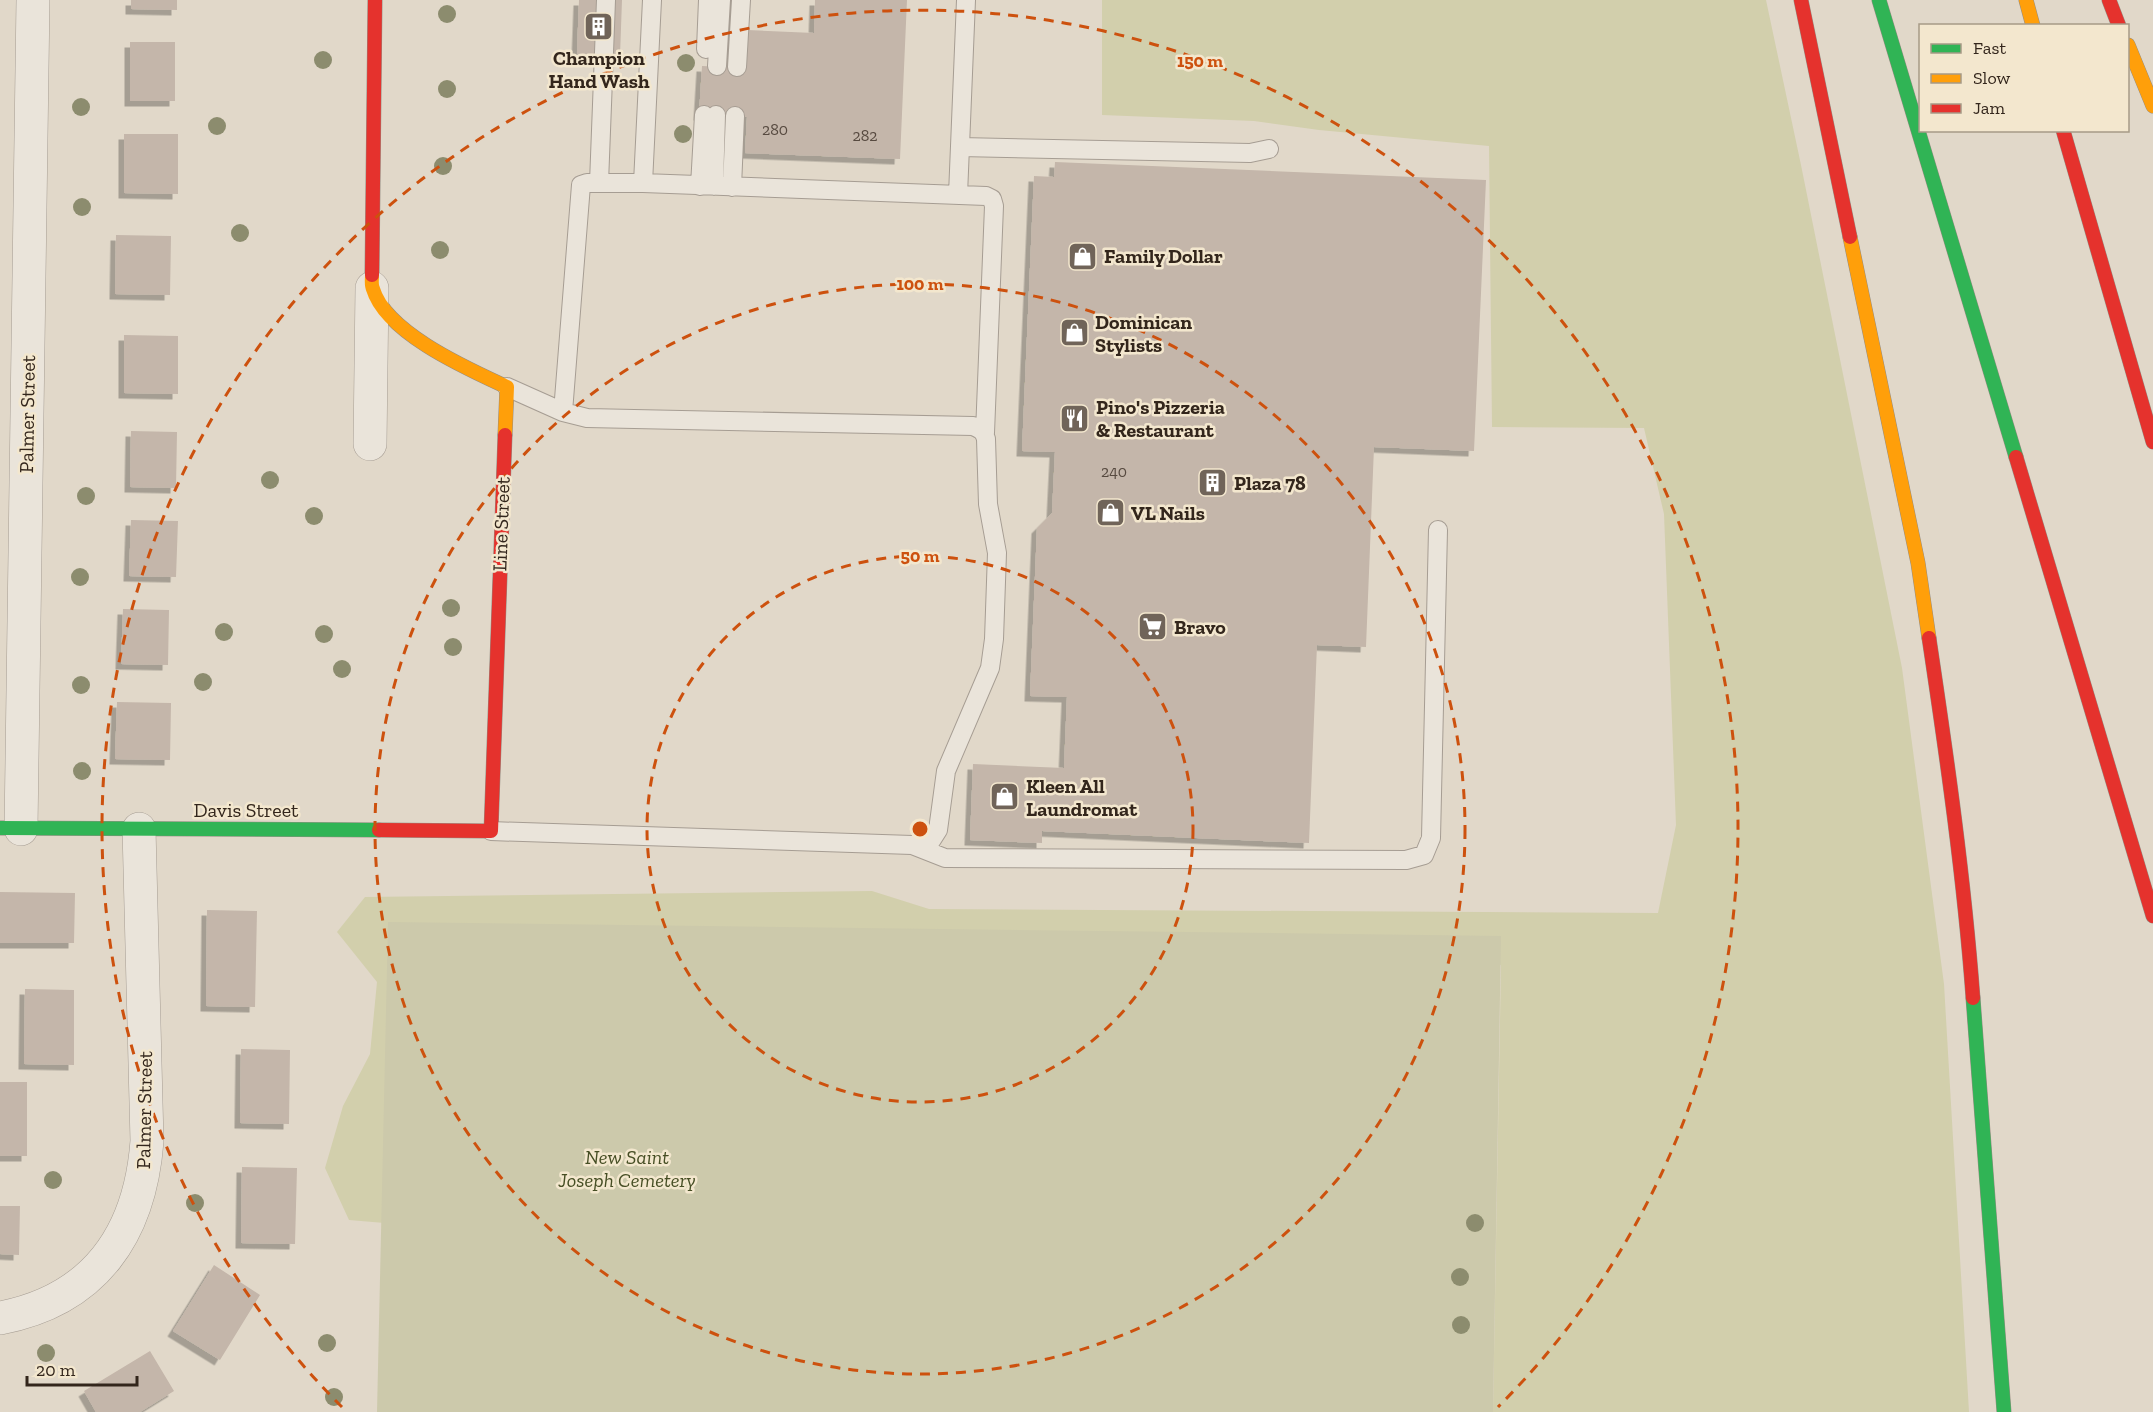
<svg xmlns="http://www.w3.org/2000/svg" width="2153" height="1412" font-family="'Zilla Slab',serif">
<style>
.green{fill:#d2cfac}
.cemetery{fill:#ccc9ab}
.building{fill:#c4b6aa;filter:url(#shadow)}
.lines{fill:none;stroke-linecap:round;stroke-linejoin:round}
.lane-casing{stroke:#a69d93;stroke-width:20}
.street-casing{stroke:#a69d93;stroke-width:34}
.fast-casing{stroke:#958d83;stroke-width:15}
.slow-casing{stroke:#958d83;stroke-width:15}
.jam-casing{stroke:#958d83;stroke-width:15}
.lane{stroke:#eae4da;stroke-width:18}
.street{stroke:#eae4da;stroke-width:33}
.fast{stroke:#30b455;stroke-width:14}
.slow{stroke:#ff9f0a;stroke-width:14}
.jam{stroke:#e5322d;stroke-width:14}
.tree{fill:#8c8c6e}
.ring{fill:none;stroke:#cd510e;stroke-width:3;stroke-dasharray:10 8}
.labels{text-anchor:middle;stroke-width:5;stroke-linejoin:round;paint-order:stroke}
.number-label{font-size:16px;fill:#574a40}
.poi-label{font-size:20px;font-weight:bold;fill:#33261c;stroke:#f3e7ce;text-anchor:start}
.street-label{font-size:20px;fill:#33261c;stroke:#f3e7ce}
.park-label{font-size:20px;font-style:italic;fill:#464e24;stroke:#f3e7ce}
.centre{fill:#cd510e;stroke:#f3e7ce;stroke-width:3}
.ring-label{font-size:18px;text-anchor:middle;font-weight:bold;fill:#cd510e;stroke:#f3e7ce;stroke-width:5;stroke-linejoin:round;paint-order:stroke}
</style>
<defs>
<filter id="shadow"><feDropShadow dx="-5.5" dy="5.5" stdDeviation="0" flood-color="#0004"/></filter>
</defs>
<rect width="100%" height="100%" fill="#e1d8c9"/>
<path class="green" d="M1102,0h664l35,165 101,503 42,316 25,428h-476l8,-447 -1010,267 -142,-12 -24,-52 18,-62 27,-52 7,-72 -40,-50 28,-35 507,-6 57,18 729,4 18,-88 -12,-311 -20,-86 -152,-1 -3,-281 -170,-16 -65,-9 -152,-6z"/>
<path class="cemetery" d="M388,922l1113,14 -8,476h-1116z"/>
<path class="building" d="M131,0h46v10l-46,-1z
M579,0h43l-2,56 -43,-2z
M815,0h92l-7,159 -155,-6 2,-36 -48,-2 3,-49 44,2 1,-38 67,3z
M130,42h45v59h-45z
M124,134h54v60l-54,-1z
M1055,162l431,18 -12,271 -100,-4 -8,200 -49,-2 -8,198 -267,-12v12l-72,-3 3,-76 91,4 3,-71 -37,-1 7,-168 15,-15 3,-61 -33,-1 12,-275 20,1z
M116,235l55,1 -1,59 -55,-1z
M124,335l54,1v58l-54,-1z
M131,431l46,1 -1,56 -46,-1z
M131,520l47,1 -2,56 -47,-1z
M123,609l46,1 -1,55 -47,-1z
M117,702l54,1 -1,57 -55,-1z
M0,892l75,1 -1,50h-74z
M207,910l50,1 -2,96 -49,-1z
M25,989l49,1v75l-50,-1z
M241,1049l49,1 -1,74 -49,-1z
M0,1082h27v74h-27z
M242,1167l55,1 -2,76 -54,-1z
M0,1206h20l-1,49 -19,-1z
M214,1265l46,30 -40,65 -47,-29z
M150,1351l24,40 -34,21h-44l-12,-21z"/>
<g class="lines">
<defs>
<path id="lane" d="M706,49l2,-49
M717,66l4,-66
M737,67l4,-67
M960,147l290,6 19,-4
M599,183l7,-183
M643,183l9,-183
M700,186l4,-71
M714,186l2,-71
M732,187l3,-71
M958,195l8,-195
M563,412l18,-227 6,-2h56l343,13 6,3 2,7 -9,227
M491,831l421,14 13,-1 6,-3 7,-11 8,-59 44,-103 4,-29 3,-86 -9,-49 -2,-65c-2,-8 -6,-10 -13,-13l-386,-8 -24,-6 -56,-25
M912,845l33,13 461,2 18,-5 7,-17 7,-308"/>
<path id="street" d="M370,444l2,-156
M21,829l12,-829
M0,1318c95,-18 140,-84 147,-177l-8,-312"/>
<path id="fast" d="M1879,0l137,457
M0,828l379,2
M1973,998l31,414"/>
<path id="slow" d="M2026,0l7,26
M2128,45l25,61
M1850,237l68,326 11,75
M372,275c0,5 -1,10 1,14 13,44 95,80 134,98l-2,48"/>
<path id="jam" d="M1801,0l49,237
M2109,0l10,26
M2063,130l90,312
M372,275l3,-275
M2016,457l137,459
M1929,638c18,120 35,239 44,360
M379,830l112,1 14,-396"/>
</defs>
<use href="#lane" class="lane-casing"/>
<use href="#street" class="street-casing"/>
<use href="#fast" class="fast-casing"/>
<use href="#slow" class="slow-casing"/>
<use href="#jam" class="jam-casing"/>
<use href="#lane" class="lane"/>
<use href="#street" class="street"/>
<use href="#fast" class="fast"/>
<use href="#slow" class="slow"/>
<use href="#jam" class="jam"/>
</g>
<g class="tree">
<circle cx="447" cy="14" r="9"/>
<circle cx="323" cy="60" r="9"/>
<circle cx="686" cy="63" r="9"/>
<circle cx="447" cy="89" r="9"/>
<circle cx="81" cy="107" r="9"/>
<circle cx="217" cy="126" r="9"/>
<circle cx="683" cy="134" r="9"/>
<circle cx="443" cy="166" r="9"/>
<circle cx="82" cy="207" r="9"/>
<circle cx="240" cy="233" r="9"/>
<circle cx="440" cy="250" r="9"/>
<circle cx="270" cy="480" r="9"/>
<circle cx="86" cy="496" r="9"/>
<circle cx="314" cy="516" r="9"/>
<circle cx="80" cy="577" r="9"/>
<circle cx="451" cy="608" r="9"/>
<circle cx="224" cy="632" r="9"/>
<circle cx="324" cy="634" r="9"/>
<circle cx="453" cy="647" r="9"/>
<circle cx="342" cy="669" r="9"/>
<circle cx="203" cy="682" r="9"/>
<circle cx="81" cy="685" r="9"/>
<circle cx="82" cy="771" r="9"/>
<circle cx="53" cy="1180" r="9"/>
<circle cx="195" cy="1203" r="9"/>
<circle cx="1475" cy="1223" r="9"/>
<circle cx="1460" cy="1277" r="9"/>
<circle cx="1461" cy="1325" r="9"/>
<circle cx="327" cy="1343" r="9"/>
<circle cx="46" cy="1353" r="9"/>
<circle cx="334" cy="1397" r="9"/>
</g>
<g class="ring">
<circle cx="920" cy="829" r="273"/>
<circle cx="920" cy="829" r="545"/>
<path d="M342 1407A818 818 0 1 1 1498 1407"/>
</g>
<defs>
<symbol id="building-square" viewBox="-11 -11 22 22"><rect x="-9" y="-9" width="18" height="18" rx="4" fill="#706459" stroke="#f3e7ce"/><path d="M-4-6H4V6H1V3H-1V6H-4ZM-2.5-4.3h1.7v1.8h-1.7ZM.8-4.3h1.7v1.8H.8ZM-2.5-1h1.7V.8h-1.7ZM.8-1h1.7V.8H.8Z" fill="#fff"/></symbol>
<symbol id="shop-square" viewBox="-11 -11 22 22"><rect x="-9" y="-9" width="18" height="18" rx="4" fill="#706459" stroke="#f3e7ce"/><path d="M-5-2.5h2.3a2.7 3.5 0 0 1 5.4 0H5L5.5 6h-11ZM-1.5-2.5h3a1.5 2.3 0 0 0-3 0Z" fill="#fff"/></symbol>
<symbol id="restaurant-square" viewBox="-11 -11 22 22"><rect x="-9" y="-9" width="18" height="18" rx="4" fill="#706459" stroke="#f3e7ce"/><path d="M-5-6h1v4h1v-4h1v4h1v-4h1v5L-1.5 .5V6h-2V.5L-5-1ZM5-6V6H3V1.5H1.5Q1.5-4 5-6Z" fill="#fff"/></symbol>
<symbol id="supermarket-square" viewBox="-11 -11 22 22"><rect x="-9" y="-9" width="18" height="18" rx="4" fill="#706459" stroke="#f3e7ce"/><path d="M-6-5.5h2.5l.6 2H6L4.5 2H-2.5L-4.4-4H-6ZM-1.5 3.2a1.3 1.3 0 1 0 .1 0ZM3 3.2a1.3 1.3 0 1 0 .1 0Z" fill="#fff"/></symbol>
</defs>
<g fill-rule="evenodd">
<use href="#building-square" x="582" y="10" width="33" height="33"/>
<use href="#shop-square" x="1066" y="240" width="33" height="33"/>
<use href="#shop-square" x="1058" y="316" width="33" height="33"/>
<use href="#restaurant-square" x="1058" y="402" width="33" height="33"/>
<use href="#building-square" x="1196" y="466" width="33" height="33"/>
<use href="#shop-square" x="1094" y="496" width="33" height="33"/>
<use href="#supermarket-square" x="1136" y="610" width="33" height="33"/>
<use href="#shop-square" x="988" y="780" width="33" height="33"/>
</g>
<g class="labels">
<g class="number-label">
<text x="775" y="135">280</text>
<text x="865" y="141">282</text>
<text x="1114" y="477">240</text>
</g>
<g class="poi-label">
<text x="599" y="65" text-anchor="middle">Champion<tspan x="599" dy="23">Hand Wash</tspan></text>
<text x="1104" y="263">Family Dollar</text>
<text x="1095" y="329">Dominican<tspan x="1095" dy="23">Stylists</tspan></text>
<text x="1096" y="414">Pino's Pizzeria<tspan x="1096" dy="23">&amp; Restaurant</tspan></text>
<text x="1234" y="490">Plaza 78</text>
<text x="1131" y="520">VL Nails</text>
<text x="1174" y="634">Bravo</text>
<text x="1026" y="793">Kleen All<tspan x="1026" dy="23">Laundromat</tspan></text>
</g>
<g class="street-label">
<text transform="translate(27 414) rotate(-89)" y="7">Palmer Street</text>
<text transform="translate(501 524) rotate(-88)" y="7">Line Street</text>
<text x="246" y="817">Davis Street</text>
<text transform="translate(144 1110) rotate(-89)" y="7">Palmer Street</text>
</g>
<g class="park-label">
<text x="627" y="1164">New Saint<tspan x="627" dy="23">Joseph Cemetery</tspan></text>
</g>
</g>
<circle cx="920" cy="829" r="9" class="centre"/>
<g class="ring-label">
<text x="1200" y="67">150 m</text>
<text x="920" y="290">100 m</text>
<text x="920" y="562">50 m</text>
</g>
<rect x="1919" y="24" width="210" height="108" fill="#f3e7ce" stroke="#a69a87" stroke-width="1.5"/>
<rect x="1931" y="44" width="30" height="9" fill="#30b455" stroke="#a69a87" stroke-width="1.5"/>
<text x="1973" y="54" font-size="18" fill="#33261c">Fast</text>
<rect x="1931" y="74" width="30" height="9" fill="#ff9f0a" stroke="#a69a87" stroke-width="1.5"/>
<text x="1973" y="84" font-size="18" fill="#33261c">Slow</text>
<rect x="1931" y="104" width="30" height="9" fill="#e5322d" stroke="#a69a87" stroke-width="1.5"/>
<text x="1973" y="114" font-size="18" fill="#33261c">Jam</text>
<path d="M27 1376v9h110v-9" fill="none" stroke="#33261c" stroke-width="3"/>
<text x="36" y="1376" font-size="18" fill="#33261c" stroke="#f3e7ce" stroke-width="4.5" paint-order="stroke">20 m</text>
</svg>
